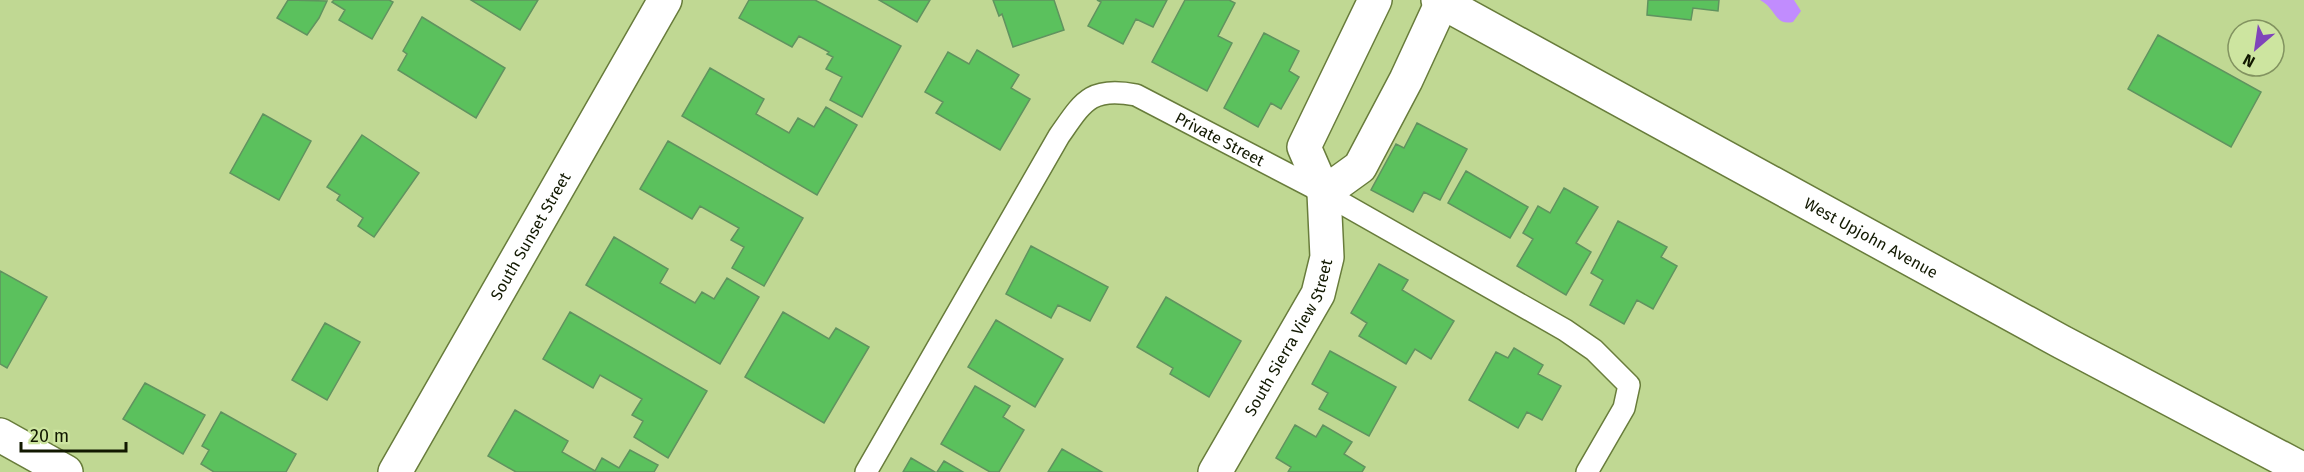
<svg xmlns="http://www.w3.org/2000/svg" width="2304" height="472" font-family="'Fira Sans',sans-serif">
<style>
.water{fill:#c18cfe}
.building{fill:#5bc15d;stroke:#60935f;stroke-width:1.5}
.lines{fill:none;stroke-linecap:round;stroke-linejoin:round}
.lane-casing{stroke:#687c3b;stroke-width:24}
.street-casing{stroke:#687c3b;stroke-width:36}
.secondary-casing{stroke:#687c3b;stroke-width:36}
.lane{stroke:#fff;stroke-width:21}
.street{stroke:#fff;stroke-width:33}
.secondary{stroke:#fff;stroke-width:33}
.labels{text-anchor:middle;stroke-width:4.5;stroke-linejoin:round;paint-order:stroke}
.street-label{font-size:16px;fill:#111800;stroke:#cde5a0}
</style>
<rect width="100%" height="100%" fill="#c0d893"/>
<path class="water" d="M1760,0h34l7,11 -8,11c-19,4 -16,-13 -33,-22z"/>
<path class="building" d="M288,0l39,1 -8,17 -12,17 -30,-17z
M334,0h55l4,2 -21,37 -33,-19 6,-10 -13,-8z
M471,0h67l-18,30z
M749,0h66l86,46 -39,71 -32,-17 12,-23 -16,-8 7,-12 -6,-3 2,-2 -30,-16 -7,11 -53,-29z
M879,0h51l-13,22z
M993,0h61l10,30 -51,17 -11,-33 -3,2z
M1097,0h70l-14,27 -17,-8 -13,25 -35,-18 13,-24z
M1185,0h44l6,3 -17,33 14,7 -25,48 -55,-29z
M1648,0h71l-1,11 -25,-3 -2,12 -44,-5z
M422,17l83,51 -29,50 -78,-48 9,-16 -4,-3z
M1264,33l35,18 -10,20 10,6 -18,32 -10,-6 -13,24 -34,-19z
M2158,35l103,57 -30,55 -103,-58z
M977,50l42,25 -8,13 19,11 -30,51 -64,-37 7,-11 -18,-10 23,-40 21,12z
M710,68l54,31 -8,15 33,19 9,-15 16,9 12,-20 31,18 -40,70 -135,-79z
M263,114l48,27 -32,59 -49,-27z
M1417,123l50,26 -27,51 -16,-8 -11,20 -42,-22 25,-46 8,4z
M362,135l57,38 -45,64 -16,-11 5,-8 -26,-18 3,-5 -13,-8z
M668,141l135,77 -39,68 -32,-18 12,-21 -13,-7 8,-12 -39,-22 -8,13 -52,-30z
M1466,171l62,36 -18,31 -62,-35z
M1564,188l34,19 -22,36 15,9 -25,43 -49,-29 16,-27 -10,-6 15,-27 12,7z
M1618,221l49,26 -6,10 16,9 -24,43 -16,-9 -13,24 -34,-19 13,-25 -12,-7z
M614,237l54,32 -8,14 35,20 7,-11 12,7 13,-21 32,19 -39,67 -134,-79z
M1031,246l77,41 -18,34 -32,-16 -7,13 -45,-24z
M1379,264l29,16 -6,10 52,31 -23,38 -16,-10 -9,15 -47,-28 8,-13 -16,-10z
M0,271l47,26 -40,71 -7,-4z
M1166,297l75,44 -32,56 -39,-23 3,-6 -36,-21z
M570,312l137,79 -39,67 -34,-21 9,-16 -11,-6 10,-16 -42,-24 -7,13 -50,-29z
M783,312l46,27 7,-11 33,19 -45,76 -79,-46z
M996,320l67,39 -28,48 -67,-40z
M325,323l35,19 -33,58 -35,-20z
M1514,348l29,17 -5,9 23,12 -19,34 -15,-8 -9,16 -49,-28 27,-48 12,6z
M1330,351l66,36 -27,49 -50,-27 9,-16 -16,-9z
M145,383l60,32 -22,39 -60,-35z
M975,386l35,20 -7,11 21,13 -25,42h-9l-49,-28z
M515,410l53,31 -6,11 33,19 7,-13 17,10 11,-18 28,15 -4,7h-138l-28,-16z
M221,412l75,42 -10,18h-72l-13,-8 8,-14 -7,-4z
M1295,425l21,12 7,-12 29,17 -8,12 21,13 -3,5h-74l3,-5 -15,-9z
M1062,449l40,23h-54z
M911,458l24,14h-32z
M944,461l19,11h-26z"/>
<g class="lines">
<defs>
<g id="lane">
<path id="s1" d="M866,472l193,-336c24,-34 31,-50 77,-41l188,98 241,137 29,20 35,35 -5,23 -37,64"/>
</g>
<g id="street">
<path d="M1324,193l36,-26 46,-87 36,-78"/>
<path d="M0,435l66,37"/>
<path id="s2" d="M395,472l270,-472"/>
<path id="s3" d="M1215,472l103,-178 9,-37 -3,-64 -20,-46 71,-147"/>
</g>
<g id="secondary">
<path id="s4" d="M1438,0l622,341 244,129"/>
</g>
</defs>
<use href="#lane" class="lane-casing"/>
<use href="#street" class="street-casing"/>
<use href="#secondary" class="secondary-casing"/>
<use href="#lane" class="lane"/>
<use href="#street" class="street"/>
<use href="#secondary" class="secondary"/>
</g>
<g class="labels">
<g class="street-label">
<text dy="6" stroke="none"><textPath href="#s1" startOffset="578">Private Street</textPath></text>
<text dy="6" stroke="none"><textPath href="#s2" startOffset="272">South Sunset Street</textPath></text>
<text dy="6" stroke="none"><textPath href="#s4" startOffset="494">West Upjohn Avenue</textPath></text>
<text dy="6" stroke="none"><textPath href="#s3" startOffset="154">South Sierra View Street</textPath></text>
</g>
</g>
<g transform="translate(2256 48) rotate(209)"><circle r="28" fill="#cde5a0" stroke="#829360" stroke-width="1.5"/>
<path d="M0-4.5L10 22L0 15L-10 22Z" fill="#7f44ba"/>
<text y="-9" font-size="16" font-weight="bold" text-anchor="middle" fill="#111800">N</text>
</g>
<path d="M21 442v9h105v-9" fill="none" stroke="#111800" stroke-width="3"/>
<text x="30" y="442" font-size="18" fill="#111800" stroke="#cde5a0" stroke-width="4.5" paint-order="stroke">20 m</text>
</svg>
